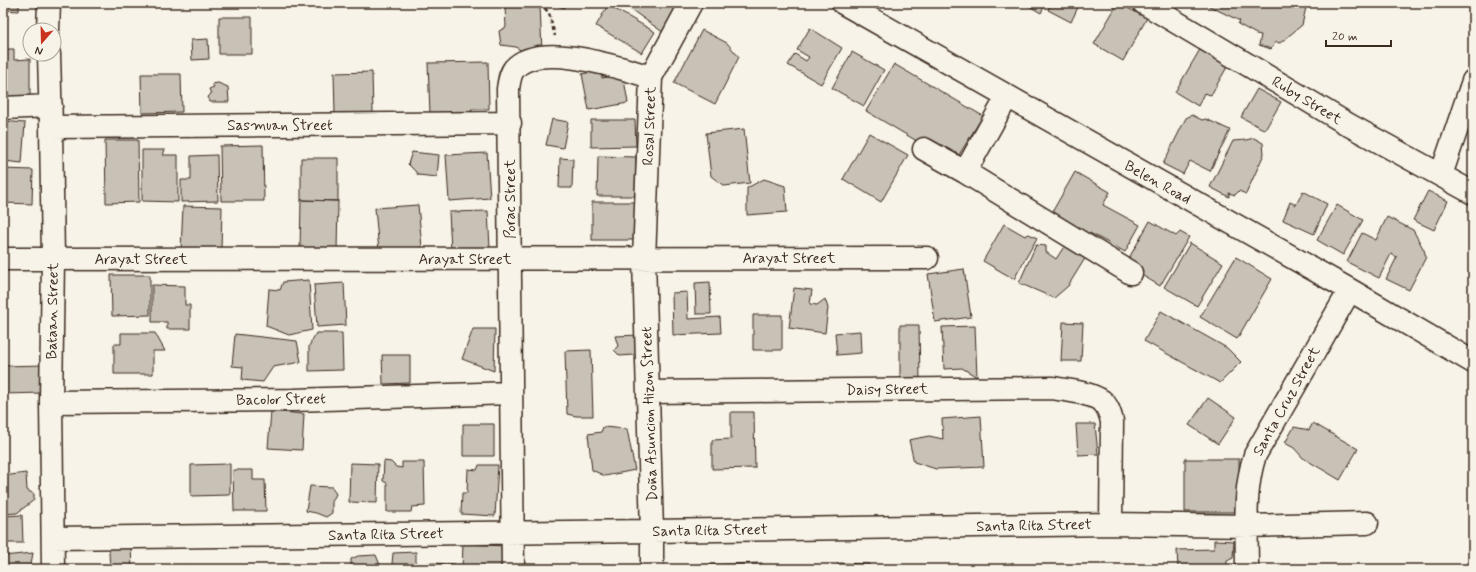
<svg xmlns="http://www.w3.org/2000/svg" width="1476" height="572" font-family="Mynerve,sans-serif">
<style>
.building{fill:#c8c1b6;stroke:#3b2a1e}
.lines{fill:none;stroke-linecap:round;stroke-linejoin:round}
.minor-casing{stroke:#3b2a1e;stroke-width:25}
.path{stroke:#3b2a1e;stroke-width:2.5;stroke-dasharray:4 3;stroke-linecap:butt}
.minor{stroke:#f7f3e8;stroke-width:22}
.labels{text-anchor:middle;stroke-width:3.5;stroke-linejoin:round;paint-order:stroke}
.street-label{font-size:15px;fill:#3b2a1e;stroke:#f7f3e8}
</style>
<rect width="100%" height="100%" fill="#f7f3e8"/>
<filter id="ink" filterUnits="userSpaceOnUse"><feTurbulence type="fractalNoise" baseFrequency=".025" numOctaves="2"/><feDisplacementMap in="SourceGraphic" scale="8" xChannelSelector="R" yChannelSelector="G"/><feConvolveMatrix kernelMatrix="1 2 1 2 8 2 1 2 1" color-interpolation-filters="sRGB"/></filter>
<g filter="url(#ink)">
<path class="building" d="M3,3h16v8l-16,-1z
M551,3h15l-2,5z
M622,3h63l-21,30z
M1024,3h22l-5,10z
M1051,3h29l-9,19 -23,-12z
M1118,3l29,15 -24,43 -29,-17z
M1203,3h104l-5,22 -22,18 -4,-1 -5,7 -12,-4 2,-10 -5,-1 -18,-10 2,-3z
M608,5l47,27 -13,21 -46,-27z
M540,6l2,45 -19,1 -7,-5 -15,-2 -2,-14 7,-4 -1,-20z
M219,17h33v37h-33z
M810,28l32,20 -21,36 -33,-19 7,-11 11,7 3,-4 -12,-7z
M702,30l25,13 12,14 -24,47 -41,-21z
M208,39l1,20 -17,1 -1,-20z
M1202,46l28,16 -19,33 -7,-2 -6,13 -23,-14z
M3,49h11v11l16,-1v40l-27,1z
M852,52l32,18 -20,36 -32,-18z
M488,62l1,47h-17l-6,4 -36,1 -2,-51z
M894,64l89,52 -29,47 -88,-52z
M601,70l1,8 21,-4 5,29 -39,7 -7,-36z
M372,72l1,41 -38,1 -1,-41z
M141,74h40l1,38 -40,1z
M218,83l10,4 1,15h-19l-2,-5 3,-3 -2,-5 5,-2 -2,-3z
M1257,89l24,13 -16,28 -24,-13z
M1192,115l10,5 4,-1 24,11 -20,41 -20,-10 -7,13 -20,-10 23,-46z
M552,119l16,3 -5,26 -17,-3z
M591,120h44l1,26 -45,1z
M3,121l22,2 -3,40 -19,-2z
M744,129l6,54 -26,3 -13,-10 -5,-43z
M869,133l39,22 -27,47 -38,-23z
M1254,138l9,5 1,11 -18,40 -7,-3 -4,4 -6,-2v4l-19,-10 23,-46 13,-1z
M105,140h33l1,62 -33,1z
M263,145l1,56h-43l-1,-55z
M142,150h23l-2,5h15v47l-36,-1z
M412,152l27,3 -2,22 -19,-2 -2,-3 -8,-8z
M487,153l3,45 -41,3 -3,-46z
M217,155l1,46 -37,1v-22h10v-24z
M598,156l38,1 -1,39h-38z
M301,158h37v43l-37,-1z
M560,158l13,1 -1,29h-13z
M3,169l30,1 -1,34 -29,-1z
M1075,172l35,20 -7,13 37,20 -15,27 -35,-19 -7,8 -36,-20z
M764,179l21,7 2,26 -40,3v-27z
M1303,191l24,13 -13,30 -31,-14 7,-18 6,3z
M1428,191l20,10 -14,29 -21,-10z
M301,200l37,1 -1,50 -37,-1z
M592,202h48l1,38h-49z
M418,205l4,42 -43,4 -4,-43z
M1337,205l26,15 -20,35 -26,-15z
M183,206l39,1 -1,43 -40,-1z
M488,211l2,37 -39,2 -2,-38z
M1387,217l26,13 11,20 2,7 -17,33 -23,-11 11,-22 -6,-3 -12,24 -32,-16 15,-29 14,7z
M1150,221l26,15 4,-4 9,5 -29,49 -35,-21z
M1004,224l21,12 4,-2 8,4 -23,41 -31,-18z
M1069,239l20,13 -21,34 -14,12 -35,-15 17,-38 10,1v6l10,7z
M1190,243l33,20 -26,43 -33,-19z
M1236,257l36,22 -35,60 -37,-22z
M964,269l7,48 -36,5 -7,-48z
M111,275h39v40l-38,1z
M309,280l3,50 -23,5 -23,-9 3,-37 11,1 3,-8z
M710,282l1,32h-15l-1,-31z
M344,283l2,42 -29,2 -3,-42z
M152,285l33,1v19h5v24h-23v-7h-15z
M794,288l18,2 -2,14 7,1 8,-6 3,9 -3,25 -36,-5z
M687,292l1,27 32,-2 1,16 -48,2 -1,-42z
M1161,311l66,37 14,14 -21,21 -76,-42z
M753,315h29v35h-29z
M1063,322l20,1 -2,38h-20z
M900,325h19l1,55 -20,-1z
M975,326l2,51 -15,-9 -18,1 -2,-42z
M473,329h22l-1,42 -32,-12z
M860,331l1,22 -24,2 -2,-22z
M121,333h34l10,18h-12v23h-39v-30h7z
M316,333h26l1,37 -34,1v-25z
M235,334l62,7 4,21 -28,5 -10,15 -21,-2 1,-13 -11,-1z
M641,335l5,19 -26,2 -6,-6 4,-4 -3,-10z
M591,350l2,66h-17l-9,-2 -2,-63z
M382,355h28v28l-27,1z
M44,365v28l-41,1v-28z
M1208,398l28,19 -18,27 -29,-19z
M271,411l33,3 -2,36 -34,-2z
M731,412h23l1,56 -43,1v-29l19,-1z
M981,416l3,51 -48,2 -22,-7 -5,-22 20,-4 14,3 -1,-20z
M1313,423l45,26 -18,31 -37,-22 -9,-10 -9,-5 9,-16 15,3z
M463,424h31v32h-31z
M1076,424h19l3,30 -20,1z
M603,427l24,2 8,41 -30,6 -13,-6 -4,-36 13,-2z
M1185,459h54l1,53h-55z
M384,461l7,1 5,5 6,1v-6h22l1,44 -13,1 -1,5h-24v-29l-4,-2z
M350,463l28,1 -1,39 -28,-1z
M230,464v31l-39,1v-31z
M479,465h19l-3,51 -34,-2 1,-21h5l1,-24 9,1z
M233,470h20v10h12l1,31h-32z
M26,473l1,17 7,4v6l-17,13 -14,1v-38z
M310,486l22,1 4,7 -4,8v11l-6,4 -10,-4 -10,-2z
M22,515l1,28h-20v-27z
M1214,540l20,1 -1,17 -6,3v8h-49l-1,-19 37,-1z
M463,544l43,2 -1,23h-43z
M131,545l1,24h-22l-1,-17 3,-6z
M416,552v16l10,-2v3h-33l-1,-5 1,-11z
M33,553l-3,16h-27v-13z
M376,555l4,10 5,1 1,3h-35v-10l7,-3z
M428,563l27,1v5h-27z
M762,563v6h-58v-4z
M838,563l31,1v5h-32z
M282,564l16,5h-17z"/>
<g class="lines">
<defs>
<path id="minor" d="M843,3l507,287 123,72
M1144,3l205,122 124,68
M48,30l1,-27
M49,54l2,73 2,132 -2,143 2,167
M3,108l48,-2
M51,127l459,-4
M924,149l41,23 166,101
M965,172l42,-75
M1441,175l32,-94
M3,259l924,-1
M648,392l405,-4c15,3 36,4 49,13 6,5 8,13 10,20l-1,103
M51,402l243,-2 217,-7
M53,538l599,-7 459,-7 137,2 119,-3
M513,569l-5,-480c1,-7 2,-15 6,-20 25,-29 106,-1 137,8
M652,569v-38l-8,-272 7,-182 40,-74
M1247,569c0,-38 -4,-78 8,-114l95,-165"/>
</defs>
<use href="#minor" class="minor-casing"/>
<path class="path" d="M540,3l9,10 6,23"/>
<use href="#minor" class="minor"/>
</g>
</g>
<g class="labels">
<g class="street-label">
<text transform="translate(1307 100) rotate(31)" y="5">Ruby Street</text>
<text x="280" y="130">Sasmuan Street</text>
<text transform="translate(649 126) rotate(-88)" y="5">Rosal Street</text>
<text transform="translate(1158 182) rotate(29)" y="5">Belen Road</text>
<text transform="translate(510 199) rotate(-90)" y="5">Porac Street</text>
<text x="789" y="263">Arayat Street</text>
<text x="141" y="264">Arayat Street</text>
<text x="465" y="264">Arayat Street</text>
<text transform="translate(52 311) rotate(-89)" y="5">Bataan Street</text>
<text transform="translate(887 389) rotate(-1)" y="5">Daisy Street</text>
<text transform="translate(281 399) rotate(-1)" y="5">Bacolor Street</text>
<text transform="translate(1286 401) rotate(-61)" y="5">Santa Cruz Street</text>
<text transform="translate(649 414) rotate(-92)" y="5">Doña Asuncion Hizon Street</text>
<text transform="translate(1034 525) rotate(-1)" y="5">Santa Rita Street</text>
<text transform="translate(710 530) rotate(-1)" y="5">Santa Rita Street</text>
<text transform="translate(386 534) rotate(-1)" y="5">Santa Rita Street</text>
</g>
</g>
<rect width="1476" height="572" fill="none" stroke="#f7f3e8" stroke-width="16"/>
<rect x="8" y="8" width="1460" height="556" fill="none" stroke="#3b2a1e" stroke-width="1.5" filter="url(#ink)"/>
<g transform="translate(42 42) rotate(200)"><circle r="19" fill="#f7f3e8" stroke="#aca397"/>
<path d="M0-3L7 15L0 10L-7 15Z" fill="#c8321e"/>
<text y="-6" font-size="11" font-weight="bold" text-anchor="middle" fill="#3b2a1e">N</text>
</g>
<path d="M1326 40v6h65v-6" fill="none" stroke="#3b2a1e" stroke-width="2"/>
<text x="1332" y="40" font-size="12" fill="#3b2a1e" stroke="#f7f3e8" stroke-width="3" paint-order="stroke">20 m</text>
</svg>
